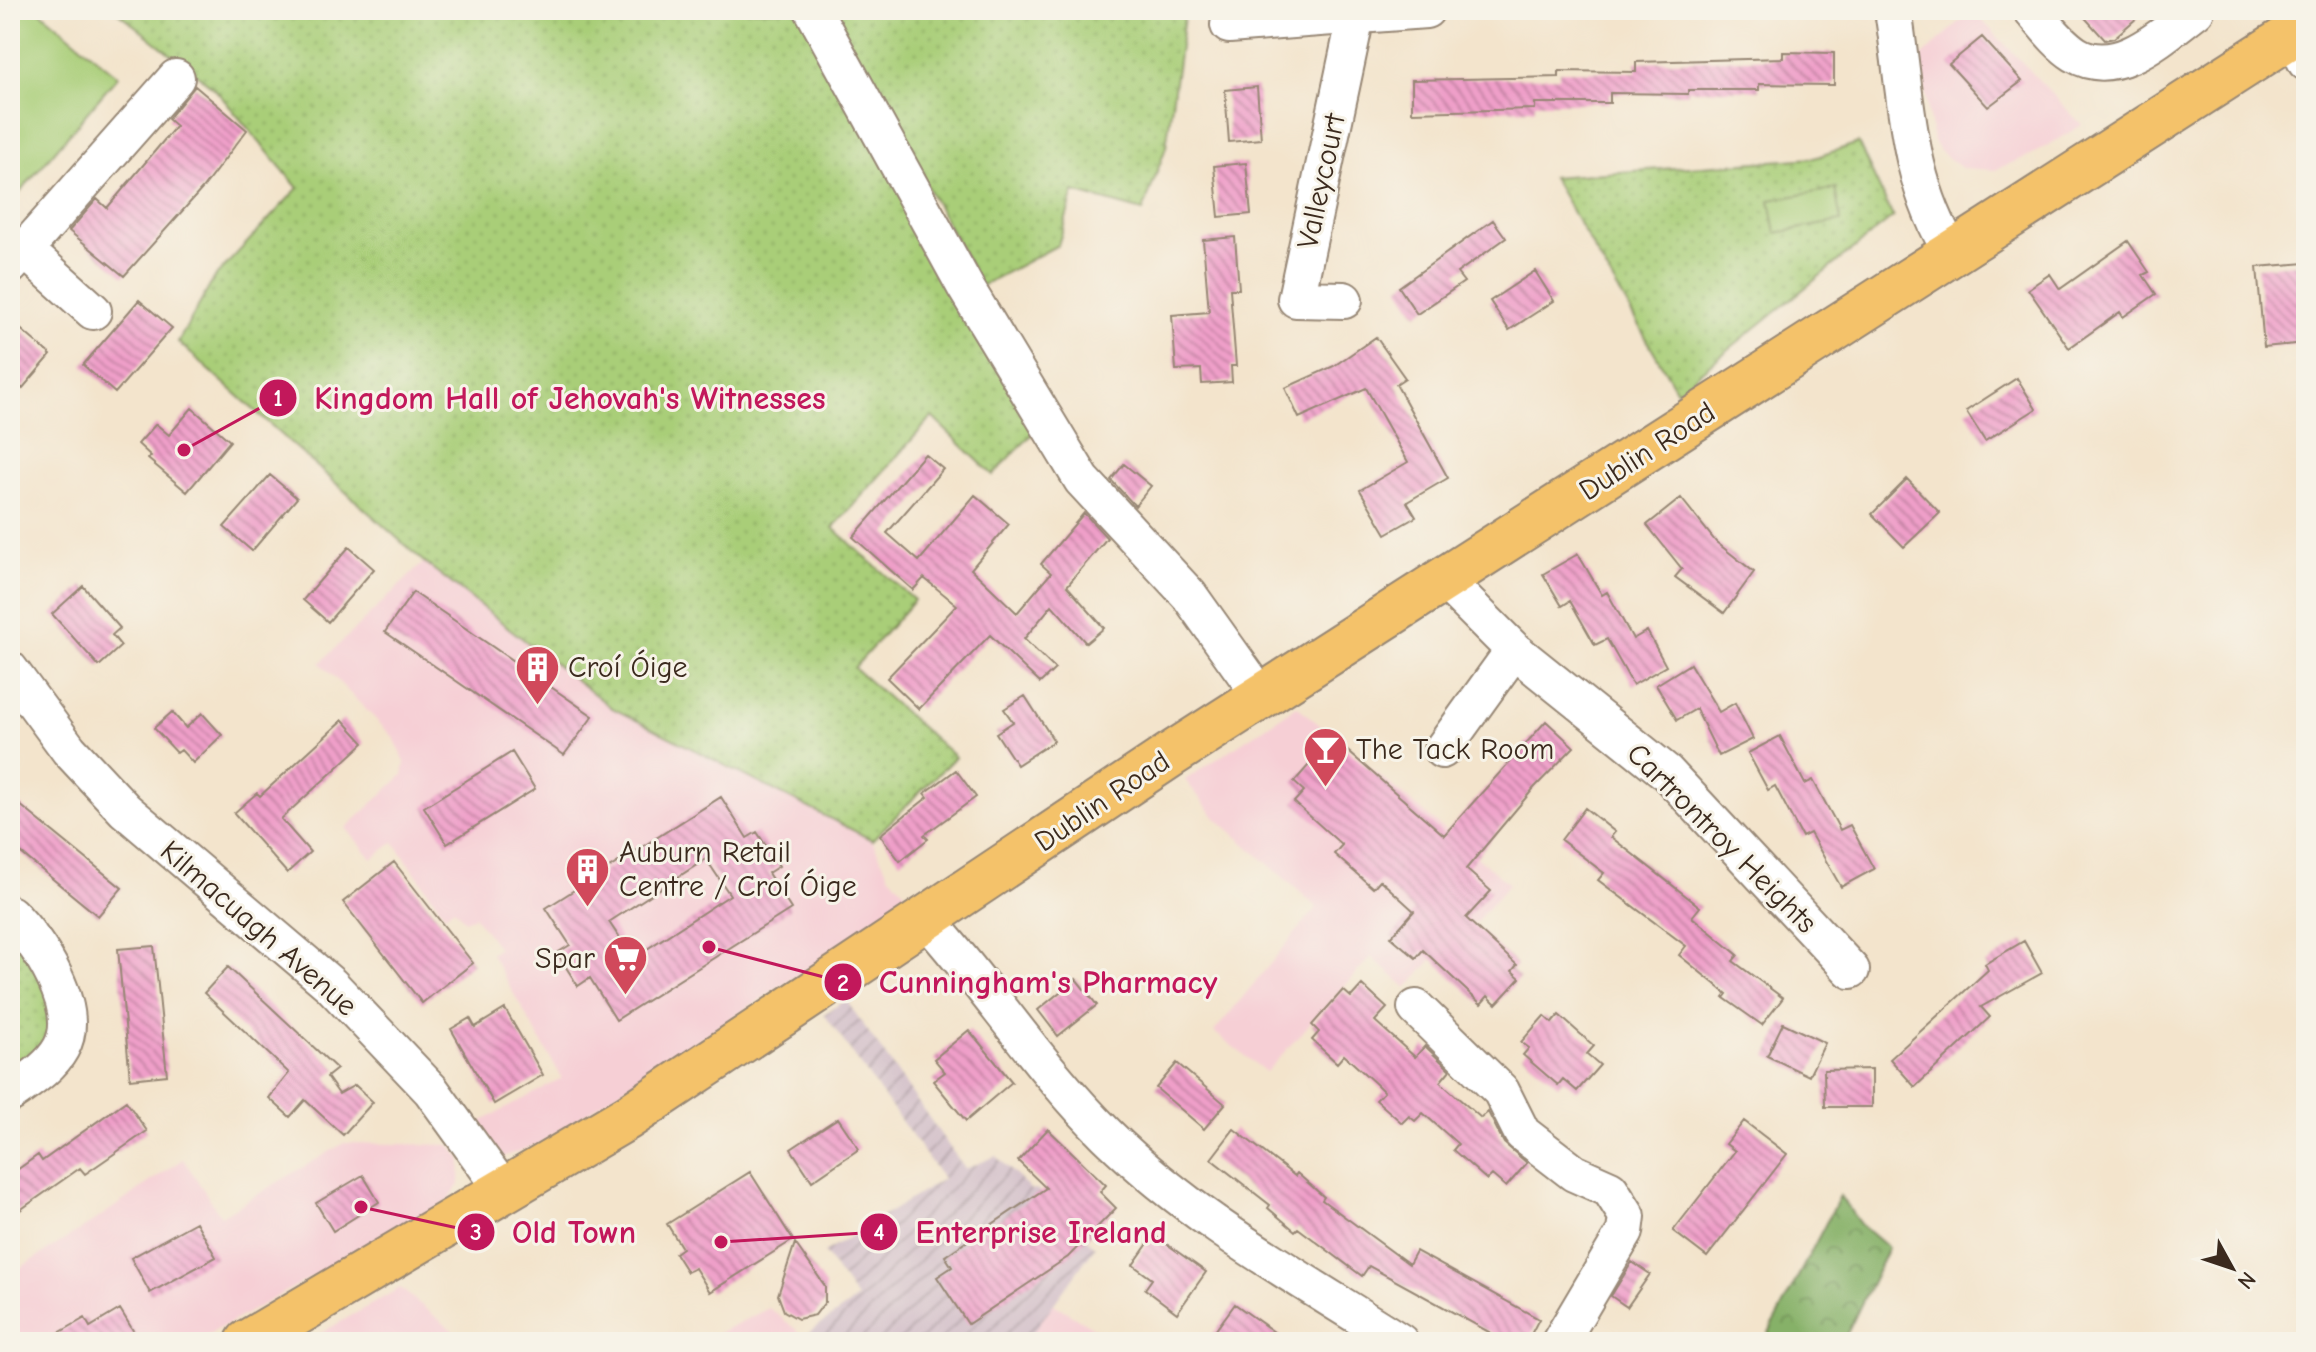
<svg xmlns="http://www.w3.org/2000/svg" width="2316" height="1352" font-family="'Comic Neue',sans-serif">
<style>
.built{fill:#f6cfd5}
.industrial{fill:url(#industrial-furrows)}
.grass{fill:url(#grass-dots);stroke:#727c4b;stroke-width:2}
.forest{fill:url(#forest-crowns);stroke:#606e43;stroke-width:2}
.park{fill:#a9ce78;stroke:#727c4b;stroke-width:2}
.building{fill:url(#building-back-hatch);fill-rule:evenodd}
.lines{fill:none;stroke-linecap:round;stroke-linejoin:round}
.minor-casing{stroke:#978775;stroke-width:40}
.major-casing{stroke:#978775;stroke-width:48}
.minor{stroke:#fff;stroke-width:36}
.major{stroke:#f4c26a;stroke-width:44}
.labels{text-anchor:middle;stroke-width:6;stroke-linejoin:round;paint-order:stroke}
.street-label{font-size:30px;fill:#3b2a1e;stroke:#f7f3e8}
.poi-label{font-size:30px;fill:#3b2a1e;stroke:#f7f3e8;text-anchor:start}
.leader{fill:none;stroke:#c2185b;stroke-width:3}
.callout-dot{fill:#c2185b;stroke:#f7f3e8;stroke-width:3}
.mark-label{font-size:24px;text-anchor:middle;font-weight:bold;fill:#fff}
.callout-label{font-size:32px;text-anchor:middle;font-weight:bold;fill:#c2185b;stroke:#f7f3e8;stroke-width:6;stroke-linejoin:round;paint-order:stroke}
</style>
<defs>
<pattern id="industrial-furrows" width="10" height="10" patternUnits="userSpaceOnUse" patternTransform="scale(2)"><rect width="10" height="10" fill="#d1bdc8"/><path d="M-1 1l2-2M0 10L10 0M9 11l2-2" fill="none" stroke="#ab9aa2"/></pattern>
<pattern id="grass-dots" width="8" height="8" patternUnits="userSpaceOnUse" patternTransform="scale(2)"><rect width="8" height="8" fill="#a9ce78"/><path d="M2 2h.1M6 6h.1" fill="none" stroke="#92b167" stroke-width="1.8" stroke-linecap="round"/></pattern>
<pattern id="forest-crowns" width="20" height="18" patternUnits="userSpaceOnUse" patternTransform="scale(2)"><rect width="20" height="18" fill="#86b168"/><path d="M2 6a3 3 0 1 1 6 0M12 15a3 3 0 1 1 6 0" fill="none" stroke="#6f9055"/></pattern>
<pattern id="building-back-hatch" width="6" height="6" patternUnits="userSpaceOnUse" patternTransform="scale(2)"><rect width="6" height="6" fill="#ef9fc9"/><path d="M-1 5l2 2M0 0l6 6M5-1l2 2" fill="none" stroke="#c382a3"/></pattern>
</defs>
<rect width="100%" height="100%" fill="#f7f3e8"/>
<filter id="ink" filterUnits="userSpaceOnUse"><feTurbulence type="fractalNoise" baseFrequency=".0125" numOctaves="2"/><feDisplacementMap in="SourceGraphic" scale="16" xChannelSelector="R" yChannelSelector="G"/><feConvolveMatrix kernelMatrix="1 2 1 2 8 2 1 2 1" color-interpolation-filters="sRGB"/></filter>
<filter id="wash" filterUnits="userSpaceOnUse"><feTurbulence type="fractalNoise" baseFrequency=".006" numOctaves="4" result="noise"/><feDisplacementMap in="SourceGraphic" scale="32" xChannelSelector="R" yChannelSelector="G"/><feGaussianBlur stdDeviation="1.8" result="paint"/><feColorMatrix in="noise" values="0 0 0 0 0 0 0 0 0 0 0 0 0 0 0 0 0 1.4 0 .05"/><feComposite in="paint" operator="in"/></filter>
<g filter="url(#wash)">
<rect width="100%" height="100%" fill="#f3e4cc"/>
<path class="built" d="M1972,10l110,115 -49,29 -38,16 -33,-2 -23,-17 -6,-10 -13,-82z
M424,562l188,146 260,132 17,35 24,25 -375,244 -35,13 -24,-34 83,-45 -71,-124 7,-6 -24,-32 -9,5 -11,-13 -9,7 -51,-73 -22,17 -26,-31 57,-53 2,-13 -11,-24 -74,-75z
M1297,706l212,178 -34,39 -8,-3 -60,68 -36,-31 -105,115 -52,-40 103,-125 -101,-89 -31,-38z
M344,1143l106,2 11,13 -1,25 -13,19 -252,140h-185v-68l80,-50 93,-65 38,57z
M400,1288l67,54h-162z
M1052,1303l65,39h-91z
M769,1308l43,34h-112z"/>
<path class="industrial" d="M846,1000l119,169 31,-13 35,34h6l58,57 -69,95h-214l-8,-6 53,-37 -33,-46 119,-74 -119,-165z"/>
<path class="grass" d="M115,10h685l238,418 -45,47 -61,-58 -99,111 81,72 -60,68 101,89 -83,83 -260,-132 -188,-146 -246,-220 37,-65 83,-89 -83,-99z
M831,10h354l-19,137 -23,64 -69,-19 -16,53 -77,41z
M1858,143l35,74 -216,174 -125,-214 262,-19z
M10,931l41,66 1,43 -42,42z"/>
<path class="forest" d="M1840,1196l20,28 28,24 -45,94h-79z"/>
<path class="park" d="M10,10h29l79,66 -108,128z
M1835,189l6,32 -65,12 -6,-33z"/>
<g id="blocks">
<path class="building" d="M2078,10h68l-32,28 -9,2z
M1982,37l40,44 -34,26 -39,-43z
M1783,52l51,1v32l-75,-1v6h-71v4l-78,-1v10h-75v6l-123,3v-32l147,-3v-6l77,1v-10l147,-4z
M195,86l52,44 -45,59 -78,87 -55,-45 28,-32 10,9 69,-82 -8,-7z
M1257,87l4,52 -32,3 -4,-52z
M1246,163l5,51 -32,3 -5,-51z
M1493,220l13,18 -49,35 7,9 -47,32 -18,-27z
M1235,237l4,52h-9l6,77h-5l1,16 -30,2 -1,-15 -25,1 -4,-55 37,-3 -6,-72z
M2128,241l21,31 -6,3 13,19 -33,23 -3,-5 -51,36 -41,-59 22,-15 10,15z
M2306,263v80l-42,4 -7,-80z
M1535,271l19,30 -45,29 -19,-29z
M139,300l33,28 -57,65 -32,-28z
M10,320l41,35 -29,34 -12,-11z
M1376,337l29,41 -9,6 52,94 -41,24 9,15 -30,17 -26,-44 48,-28 -42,-74 -67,30 -14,-30 49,-22z
M2017,378l19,31 -51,32 -19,-30z
M192,408l38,33 -43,51 -39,-33 3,-3 -13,-12 18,-20 13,11z
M925,454l18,15 -56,64 32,28 56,-66 34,29 -38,45 46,44 34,-40 -10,-9 43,-51 23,25 -40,48 37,42 -18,15 -34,-38 -28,34 31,30 -15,14 -50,-48 -71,74 -32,-31 70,-73 -33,-27 -11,12 -60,-53z
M1124,464l27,22 -16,20 -24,-26z
M270,475l27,23 -45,53 -28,-24z
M1907,479l33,34 -36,34 -32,-33z
M1681,498l35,44 38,30 -30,41 -49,-36 7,-8 -35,-44z
M349,547l25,22 -46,53 -25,-22z
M1578,554l24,41 5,-3 26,47 14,-8 19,35 -33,19 -26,-46 -12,6 -25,-44 -8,5 -19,-32z
M83,586l37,42 -8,7 9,11 -22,20 -47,-52z
M413,592l180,124 -29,39 -179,-123z
M1690,664l29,48 16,-9 18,36 -34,17 -23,-47 -19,11 -21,-35z
M1025,696l29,45 -37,24 -21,-32 17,-11 -9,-13z
M172,712l14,16 16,-15 20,22 -29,28 -12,-13 -4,3 -23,-25z
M343,720l21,23 -83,76 29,33 -23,21 -53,-60 23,-20 3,3z
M1546,721l28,26 -40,41 -68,81 25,22 -25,27 51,47 -5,6 8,7 -24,26 -8,-8 -7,8 -58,-54 -7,8 -25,-21 23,-26 -34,-31 -7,8 -39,-34 8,-9 -48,-43 10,-11 -10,-9 28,-32 10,9 11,-12 101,88z
M1780,736l25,48 8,-4 27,50 10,-5 24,44 -33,18 -31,-54 -8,4 -27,-51 -7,4 -20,-37z
M512,752l23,37 -88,55 -23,-37z
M956,770l20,27 -52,38 4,4 -28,22 -20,-26 48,-38 -3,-4z
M721,797l26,41 10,-6 22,34 -11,7 23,36 -175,111 -26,-42 -12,8 -21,-33 13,-8 -24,-37zM706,859l24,36 -97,63 -24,-36z
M19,804l103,84 -24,28 -88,-72v-30z
M1585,808l30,24 -4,5 89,70 -8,10 46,38 -5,6 50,37 -21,27 -38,-27 3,-4 -48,-39 7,-9 -88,-66 6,-7 -43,-33z
M394,862l79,101 -51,40 -79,-101z
M2024,941l18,32 -61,34 9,10 -75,70 -25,-28 98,-89 -3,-6z
M154,946l13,129 -37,4 -12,-130z
M228,967l109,102 -10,8 12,17 16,-9 18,17 -30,33 -38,-35 -15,17 -21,-19 20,-25 -85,-80z
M1076,979l21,26 -39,31 -20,-26z
M1362,985l25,23 -12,13 40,36 10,-11 25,24 -10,12 41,36 7,-6 16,31 23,20 -21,24 -14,-12 -5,5 -34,-30 5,-6 -35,-31 -8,8 -6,-5 -7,7 -26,-23 8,-8 -8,-8 -32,-29 -7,8 -25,-23 7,-8 -7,-7 31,-35 8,7z
M505,1009l38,66 -49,29 -43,-75 19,-11 5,9z
M1559,1015l35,31 -7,8 13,11 -23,26 -14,-12 -5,6 -35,-30 6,-7 -8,-6 23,-26 8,7z
M1783,1023l42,20 -16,33 -42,-20z
M969,1030l43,52 -46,39 -33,-40 12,-9 -11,-13z
M1177,1063l48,41 -21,25 -48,-41z
M1872,1069v38h-47l-1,-37z
M126,1101l21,30 -62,43 -5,-6 -70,49v-42l28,-20 4,6z
M838,1118l21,31 -47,32 -21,-32z
M1744,1121l43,33 -80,103 -34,-26 62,-80 -9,-7z
M1048,1129l58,56 -6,7 16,16 -48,49 -100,67 -31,-47 15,-10 -7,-11 101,-68 -28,-27z
M1234,1129l61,47 2,-3 27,24 -2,3 87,64 7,-13 123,68 -12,23h-20l-138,-76 -7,10 -64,-48 -3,3 -27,-23 2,-3 -59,-46z
M750,1172l43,68 -83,52 -15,-24 -8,4 -12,-19 7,-5 -15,-24z
M363,1175l16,27 -46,29 -17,-28z
M196,1222l20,35 -66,36 -19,-35z
M1154,1235l52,37 -29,41 -32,-24 7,-10 -19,-14z
M795,1243l30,43v16l-10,13 -17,4 -14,-8 -6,-16z
M1632,1262l18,12 -23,33 -16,-11z
M1235,1304l53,38h-81z
M120,1309l20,33h-97l42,-24 5,9z"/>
</g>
</g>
<g filter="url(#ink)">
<use href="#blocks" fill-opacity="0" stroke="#978775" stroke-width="2"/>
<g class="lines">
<defs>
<path id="minor" d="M813,10l153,278 116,192 107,115 72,101
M1893,10c14,87 12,168 60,244
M2032,10c13,15 26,33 43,44 42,26 90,-21 121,-44
M1229,25l197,-15
M2293,34l13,28
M25,250l68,61
M10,266l166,-188
M1344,300l-48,-1 60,-283
M1445,581l69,69 152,122 185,198
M10,670l59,80 56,60 206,175 100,105 73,101
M1442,750l72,-100
M10,914c28,27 73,95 51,134 -11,20 -33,33 -51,46
M927,920c63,70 113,149 180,215 88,86 191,142 293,207
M1416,1008l85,83 21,42 52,40 36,16 17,27 -2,16 -65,110"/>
<path id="major" d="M248,1342l380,-225 544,-363 1134,-728"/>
</defs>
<use href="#minor" class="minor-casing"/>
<use href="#major" class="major-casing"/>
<use href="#minor" class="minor"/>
<use href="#major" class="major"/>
</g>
</g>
<defs>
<symbol id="building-pin" viewBox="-11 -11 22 30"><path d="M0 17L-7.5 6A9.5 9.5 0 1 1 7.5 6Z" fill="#d1495b" stroke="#f7f3e8"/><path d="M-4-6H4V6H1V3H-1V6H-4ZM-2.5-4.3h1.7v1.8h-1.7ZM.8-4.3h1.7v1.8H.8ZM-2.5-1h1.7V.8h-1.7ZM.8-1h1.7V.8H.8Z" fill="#fff"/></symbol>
<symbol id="bar-pin" viewBox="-11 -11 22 30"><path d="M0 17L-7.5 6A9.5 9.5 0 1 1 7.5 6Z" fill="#d1495b" stroke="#f7f3e8"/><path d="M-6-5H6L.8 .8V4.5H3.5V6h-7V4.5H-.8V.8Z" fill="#fff"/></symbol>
<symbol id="supermarket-pin" viewBox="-11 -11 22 30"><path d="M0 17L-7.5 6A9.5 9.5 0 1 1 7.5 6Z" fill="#d1495b" stroke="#f7f3e8"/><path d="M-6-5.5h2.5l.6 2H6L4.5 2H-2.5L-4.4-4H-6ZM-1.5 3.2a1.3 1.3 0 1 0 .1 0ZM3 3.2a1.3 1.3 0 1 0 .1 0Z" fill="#fff"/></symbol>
</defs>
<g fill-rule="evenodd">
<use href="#building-pin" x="512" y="642" width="51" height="69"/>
<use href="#bar-pin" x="1300" y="724" width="51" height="69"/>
<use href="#building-pin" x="562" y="844" width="51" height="69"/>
<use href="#supermarket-pin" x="600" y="932" width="51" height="69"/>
</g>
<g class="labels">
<g class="street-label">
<text transform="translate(1321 181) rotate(-78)" y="10">Valleycourt</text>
<text transform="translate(1647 451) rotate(-33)" y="10">Dublin Road</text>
<text transform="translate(1102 801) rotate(-34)" y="10">Dublin Road</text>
<text transform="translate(1722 838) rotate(45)" y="10">Cartrontroy Heights</text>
<text transform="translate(259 928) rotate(41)" y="10">Kilmacuagh Avenue</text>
</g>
<g class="poi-label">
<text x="568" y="677">Croí Óige</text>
<text x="1356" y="759">The Tack Room</text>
<text x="619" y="862">Auburn Retail<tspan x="619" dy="34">Centre / Croí Óige</tspan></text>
<text x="595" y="968" text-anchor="end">Spar</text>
</g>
</g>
<path class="leader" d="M184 450L278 398M709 947L843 982M361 1207L476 1232M721 1242L879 1232"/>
<g class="callout-dot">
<circle cx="184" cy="450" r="8"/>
<circle cx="709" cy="947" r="8"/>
<circle cx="361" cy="1207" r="8"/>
<circle cx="721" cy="1242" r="8"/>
<circle cx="278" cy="398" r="20"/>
<circle cx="843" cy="982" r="20"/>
<circle cx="476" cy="1232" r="20"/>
<circle cx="879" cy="1232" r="20"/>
</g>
<g class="mark-label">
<text x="278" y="406">1</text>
<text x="843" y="991">2</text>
<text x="476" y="1240">3</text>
<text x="879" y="1240">4</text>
</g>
<g class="callout-label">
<text x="570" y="409">Kingdom Hall of Jehovah's Witnesses</text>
<text x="1048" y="993">Cunningham's Pharmacy</text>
<text x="574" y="1243">Old Town</text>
<text x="1041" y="1243">Enterprise Ireland</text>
</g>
<rect width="2316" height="1352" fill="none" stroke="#f7f3e8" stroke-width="40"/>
<g transform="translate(2232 1268) rotate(130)" stroke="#f7f3e8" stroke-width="6" paint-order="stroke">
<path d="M0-6L14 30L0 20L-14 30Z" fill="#3b2a1e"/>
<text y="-12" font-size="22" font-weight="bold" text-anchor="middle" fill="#3b2a1e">N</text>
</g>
</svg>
